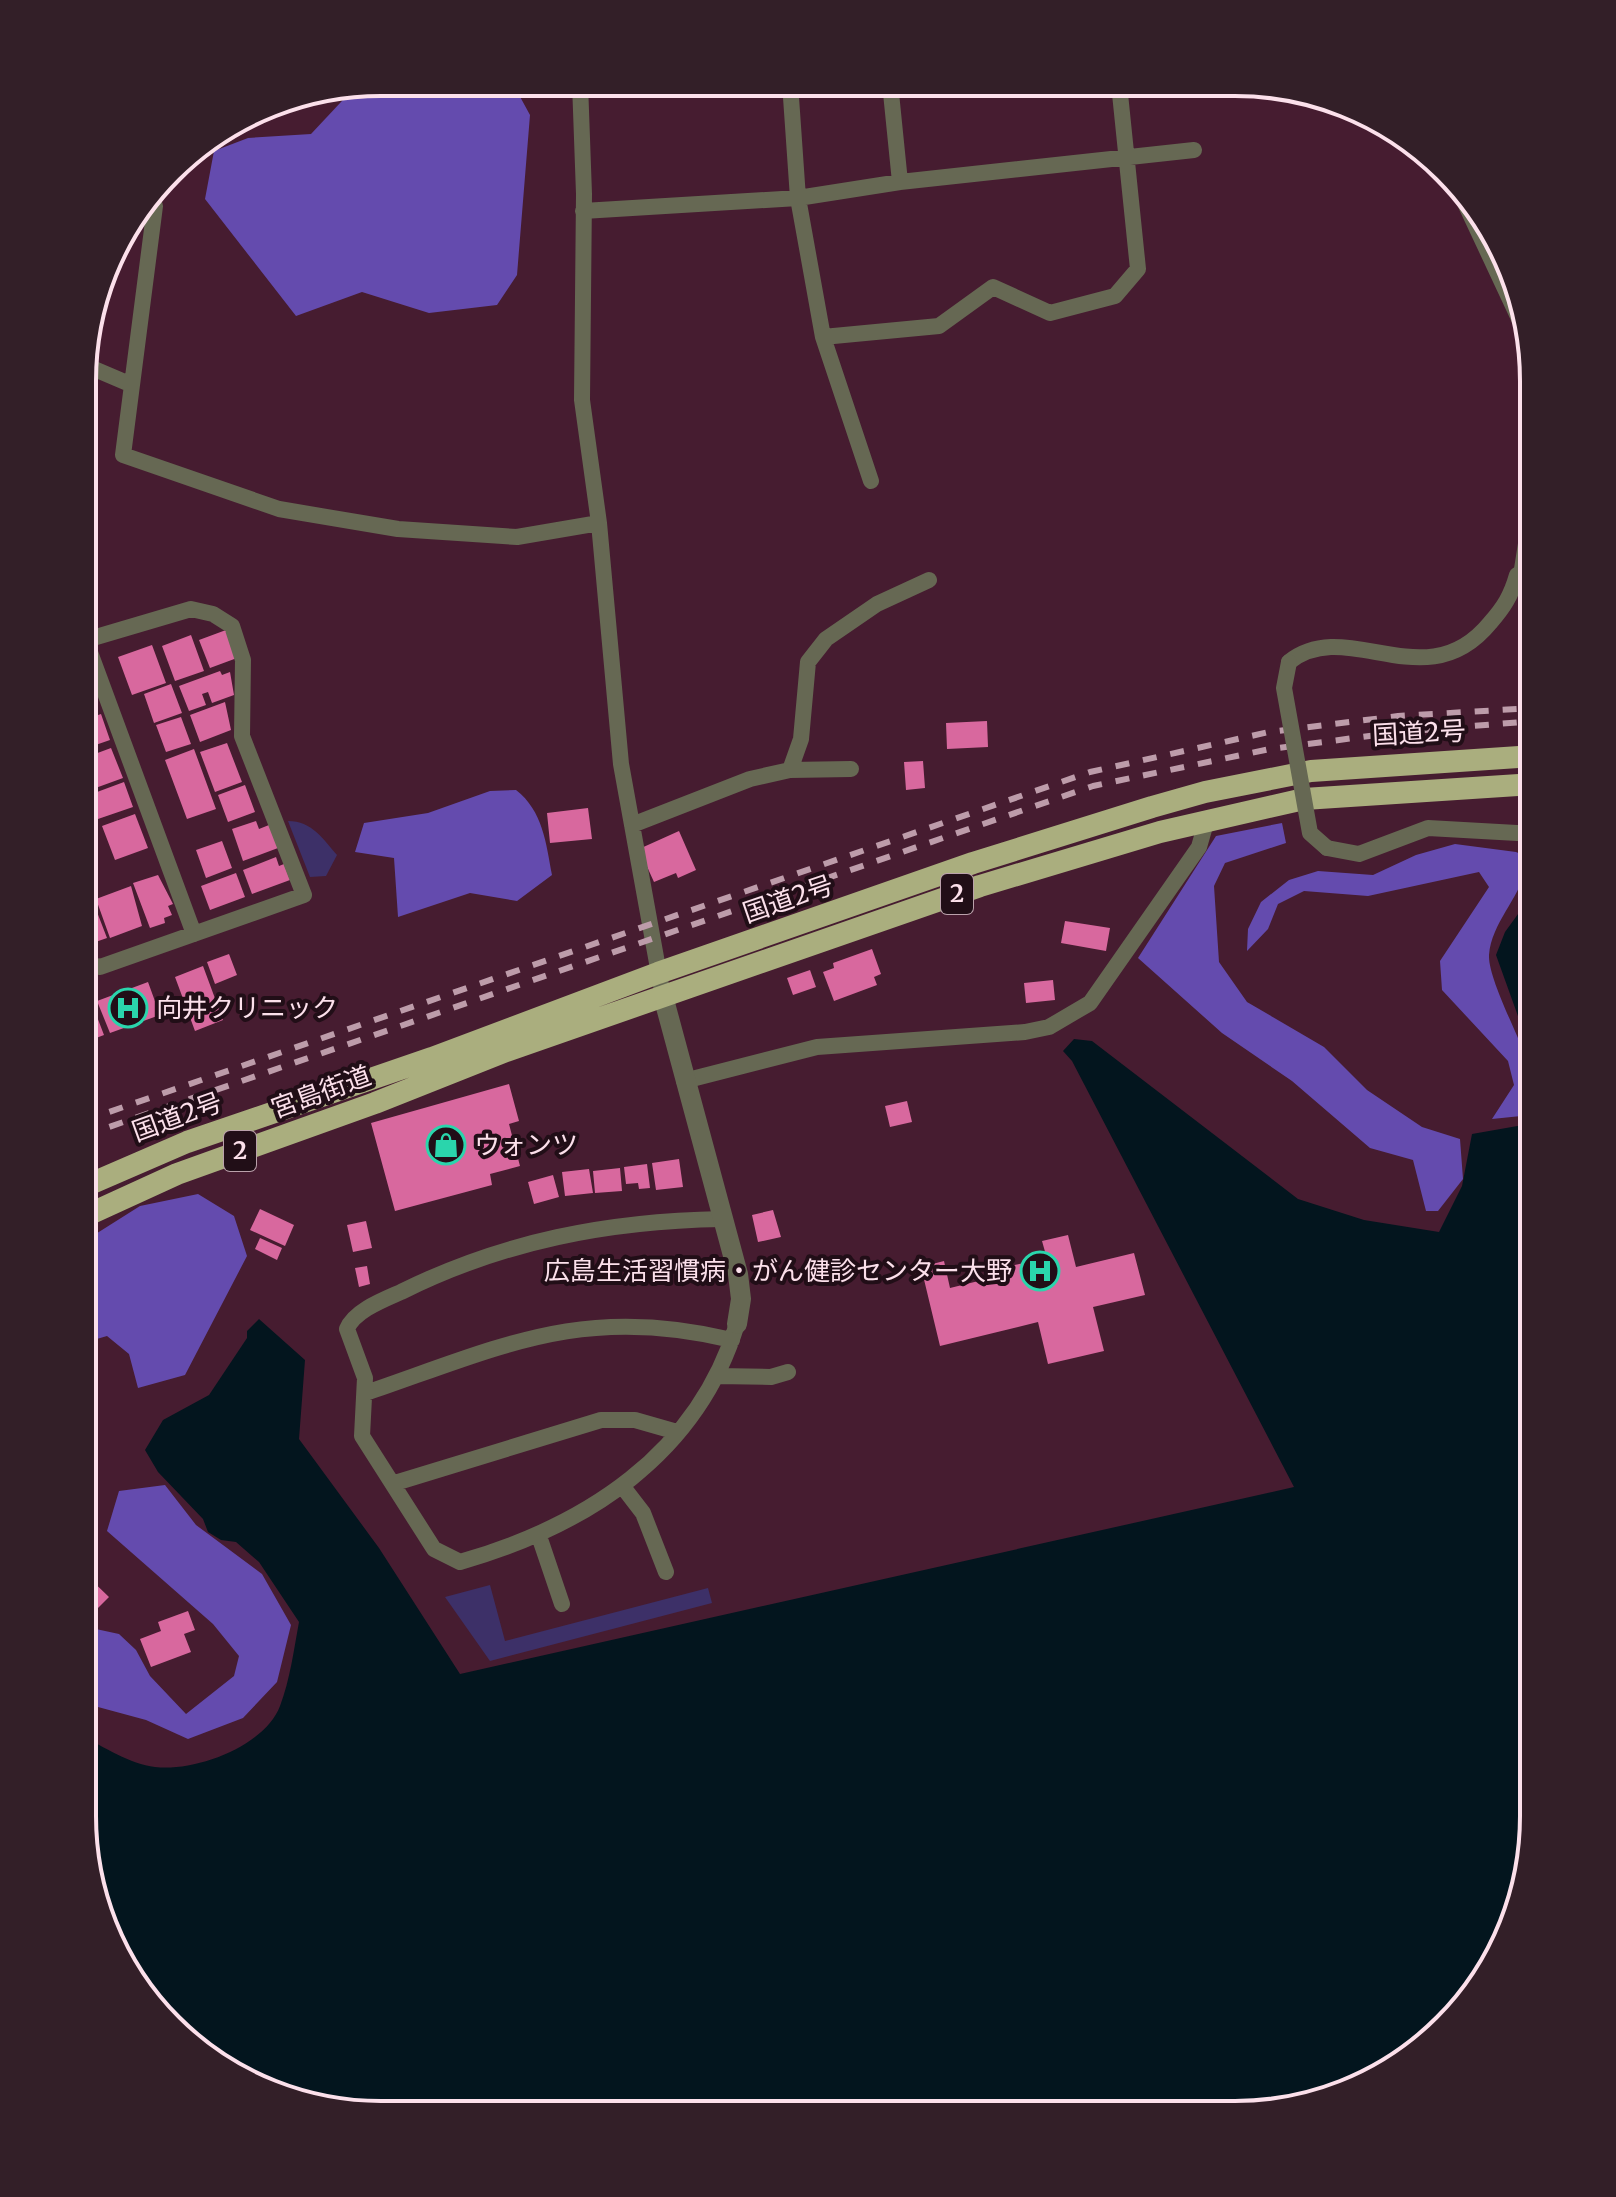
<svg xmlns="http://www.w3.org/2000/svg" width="1616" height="2197" font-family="Merriweather,'Noto Sans JP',serif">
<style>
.green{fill:#3d3068}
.forest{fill:#644bae}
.water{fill:#03151e}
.building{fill:#d8689e}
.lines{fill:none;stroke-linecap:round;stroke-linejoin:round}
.service{stroke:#666853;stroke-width:8}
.minor{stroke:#666853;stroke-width:16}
.tertiary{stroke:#666853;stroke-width:20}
.trunk{stroke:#aaae7e;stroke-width:22}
.rail{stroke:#bd9caa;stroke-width:6;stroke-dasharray:14 14;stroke-linecap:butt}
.minor-bridge{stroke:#666853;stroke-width:16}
.labels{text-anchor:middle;stroke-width:8;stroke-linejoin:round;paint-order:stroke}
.shield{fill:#210e17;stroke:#baa1ab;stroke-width:2}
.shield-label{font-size:24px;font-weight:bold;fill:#fce0eb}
.street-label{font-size:26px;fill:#fce0eb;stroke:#210e17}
.poi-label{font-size:26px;fill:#fce0eb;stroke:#210e17;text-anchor:start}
.rim{fill:none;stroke:#fce0eb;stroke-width:4}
</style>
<rect width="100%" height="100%" fill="#461c30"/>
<path class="green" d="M288,821c24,0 35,18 49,34l-11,21 -16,1z
M490,1585l15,56 203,-53 4,15 -222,58 -45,-64z"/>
<path class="forest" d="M381,82h131l18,33 -13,160 -20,30 -68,8 -67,-21 -66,24 -91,-117 9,-48 34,-13 63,-4 45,-48z
M516,790c27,21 30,53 36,85l-35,26 -47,-8 -72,24 -4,-59 -39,-6 9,-29 64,-10 62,-22z
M1282,823l4,20 -61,20 -11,23 5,76 28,40 77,45 43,43 55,37 38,12 3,40 -25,32h-12l-13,-51 -43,-12 -78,-67 -70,-48 -84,-75 78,-122z
M1455,844l61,8 12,5c-2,36 -36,62 -39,98 -1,19 21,64 29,83l16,8 -2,69 -40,4 22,-34 -6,-24 -66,-71 -2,-29 49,-74 -10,-15 -111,24 -64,-5 -26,13 -10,25 -21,22 1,-22 13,-27 28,-22 29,-9 55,4 43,-20z
M198,1194l36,22 13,40 -62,119 -47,13 -9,-34 -22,-18 -24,7v-101l57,-36z
M165,1485l31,40 66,49 29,51 -14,57 -34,36 -55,21 -42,-19 -48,-13 -16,-33v-48l37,8 17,16 14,26 36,38 48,-38 5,-20 -26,-32 -106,-93 12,-40z"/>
<path class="water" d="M1534,892v143l-11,-5 -27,-75 9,-23z
M1074,1039l18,2 206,158 66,21 75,12 23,-46 10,-52 62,-11 -1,713 -15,77 -35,70 -51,58 -65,43 -131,31 -894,-3 -75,-20 -68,-38 -86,-106 -31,-131v-81c22,11 48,28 73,31 40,5 110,-21 125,-61 10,-26 14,-57 19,-84l-40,-60 -23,-20 -15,-2 -13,-8 -5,-13 -45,-47 -13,-22 18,-30 46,-25 38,-57v-7l12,-12 46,41 -6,79 80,109 81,126 834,-187 -222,-426 -9,-10z"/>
<path class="building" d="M226,630l11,28 -27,10 -11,-28z
M191,635l13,36 -29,10 -13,-35z
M152,645l14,38 -34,12 -14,-38z
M220,671l2,4 8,-3 4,23 -22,8 -4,-11 -6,2 4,11 -17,6 -10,-25z
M171,684l11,29 -28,10 -10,-29z
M225,702l6,28 -31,12 -10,-27z
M101,714l9,26 -26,9v-29z
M181,717l10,27 -25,8 -10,-27z
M987,721l1,26 -41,2 -1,-26z
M227,743l15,39 -27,10 -15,-40z
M111,748l12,30 -33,12 -6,-17v-15z
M194,749l22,60 -29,10 -22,-59z
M923,761l2,27 -19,2 -2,-28z
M124,782l9,25 -35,12 -9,-24z
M245,785l10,27 -27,10 -10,-27z
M588,808l4,31 -42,4 -3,-30z
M135,814l13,34 -33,12 -13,-34z
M256,821l3,8 10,-4 9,23 -35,13 -11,-32z
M679,831l17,39 -18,8 -2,-5 -22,9 -15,-33z
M222,841l10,27 -26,10 -10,-28z
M276,857l3,9 5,-2 6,16 -38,14 -9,-24z
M236,873l9,24 -35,13 -9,-24z
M158,875l15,29 -5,2 4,9 -8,3 1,5 -15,5 -17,-45z
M131,886l11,40 -32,12 -14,-39z
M92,899l15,39 -23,8v-45z
M1065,921l45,7 -4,23 -45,-8z
M872,949l9,25 -7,3 3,8 -43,16 -11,-29 11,-4 -1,-5z
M229,954l8,21 -22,9 -8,-22z
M203,966l20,54 -28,11 -20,-54z
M810,970l6,17 -23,8 -6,-17z
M83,980l21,55 -21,8z
M1053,980l2,20 -29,3 -2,-20z
M148,982l12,33 -50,18 -13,-32z
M509,1084l10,37 -10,3 11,42 -30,8 2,11 -97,26 -24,-88z
M907,1101l5,21 -22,5 -5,-21z
M679,1159l4,28 -27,3 -4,-27z
M647,1164l3,24 -11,1 -1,-6 -12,1 -2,-17z
M620,1168l2,23 -27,2 -2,-22z
M589,1169l4,24 -28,3 -3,-24z
M553,1175l6,22 -25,7 -6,-22z
M260,1209l34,16 -9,21 -35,-16z
M773,1210l8,27 -23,5 -6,-27z
M366,1221l6,27 -19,4 -6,-27z
M1068,1235l8,32 58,-14 11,42 -52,12 11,44 -56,13 -10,-42 -98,24 -19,-79 23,-6 6,27 57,-14 -1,-7 22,-5 4,16 19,-5 -9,-32z
M260,1238l22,10 -5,12 -22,-11z
M367,1266l3,18 -11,3 -4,-19z
M82,1571l27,26 -19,19 -8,-7z
M188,1611l7,19 -11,4 7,18 -40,15 -11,-28 21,-8 -3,-9z"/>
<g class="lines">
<path class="service" d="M1454,189l71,152
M1517,575l12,-76 -5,-71 8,-54"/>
<path class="minor" d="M580,83l4,111 -2,206 17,123 22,241 42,232
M790,83l8,115 25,139 48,144
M890,83l10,99
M145,204l10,2 -32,249 156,54 119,20 119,8 82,-14
M583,211l215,-13 102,-16 294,-32
M823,337l116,-11 54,-39 57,26 65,-17 23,-27 -19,-185
M85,365l47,20
M84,636l110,298
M1289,662c59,-47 137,39 201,-39 14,-16 21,-27 27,-48l17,20
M790,770l11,-31 7,-77 18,-23 51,-35 52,-24
M632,825l118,-46 40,-9 61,-1
M1327,848l32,6 69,-26 106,6
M84,963l16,4 204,-72 -62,-159 1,-76 -11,-34 -19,-12 -22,-5 -105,31
M684,1081l133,-34 208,-15 24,-5 41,-24 109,-156 8,-28
M722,1219c-113,2 -219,22 -321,73 -18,8 -47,19 -54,37l18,49 -3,58 72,113 26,13c126,-36 237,-107 277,-238
M717,1376l54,1 17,-5
M366,1393c137,-47 218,-89 366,-53
M395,1483l206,-63h34l42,12
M623,1487l20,26 23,59
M539,1536l23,68"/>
<path class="tertiary" d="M663,996l75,278 3,25 -4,25"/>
<path class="trunk" d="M83,1187l104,-45 245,-84 226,-85 315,-110 179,-56 53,-15 106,-21 223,-15
M83,1217l94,-43 198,-71 131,-52 474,-165 180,-54 144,-33 230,-15"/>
<path class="rail" d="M83,1121l1007,-349 179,-40 129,-16 136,-8
M83,1136l1010,-350 177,-37 130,-17 134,-11"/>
<path class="minor-bridge" d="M1289,662l-5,26 26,145 17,15"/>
</g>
<defs>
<symbol id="hospital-ring" viewBox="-11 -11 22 22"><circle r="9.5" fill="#210e17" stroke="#2ad5ac" stroke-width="1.5"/><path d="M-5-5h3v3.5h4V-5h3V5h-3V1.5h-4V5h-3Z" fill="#2ad5ac"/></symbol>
<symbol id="shop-ring" viewBox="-11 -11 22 22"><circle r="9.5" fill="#210e17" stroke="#2ad5ac" stroke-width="1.5"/><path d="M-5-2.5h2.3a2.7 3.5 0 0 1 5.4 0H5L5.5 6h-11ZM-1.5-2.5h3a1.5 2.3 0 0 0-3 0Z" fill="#2ad5ac"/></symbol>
</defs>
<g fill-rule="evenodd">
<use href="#hospital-ring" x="106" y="986" width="44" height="44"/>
<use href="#shop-ring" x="424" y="1123" width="44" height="44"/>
<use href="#hospital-ring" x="1018" y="1249" width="44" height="44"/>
</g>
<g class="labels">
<g class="shield">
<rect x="941" y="874" width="32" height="40" rx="6"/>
<rect x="224" y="1131" width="32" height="40" rx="6"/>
</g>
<g class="shield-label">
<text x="957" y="902">2</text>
<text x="240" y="1159">2</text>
</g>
<g class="street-label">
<text transform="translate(1419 733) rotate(-3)" y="9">国道2号</text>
<text transform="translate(788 899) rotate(-19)" y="9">国道2号</text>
<text transform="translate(321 1092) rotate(-20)" y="9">宮島街道</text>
<text transform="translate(177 1117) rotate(-20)" y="9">国道2号</text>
</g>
<g class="poi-label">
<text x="156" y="1017">向井クリニック</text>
<text x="474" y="1154">ウォンツ</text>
<text x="1012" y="1280" text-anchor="end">広島生活習慣病・がん健診センター大野</text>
</g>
</g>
<path d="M0 0H1616V2197H0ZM381 96H1235A285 285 0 0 1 1520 381V1816A285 285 0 0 1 1235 2101H381A285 285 0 0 1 96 1816V381A285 285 0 0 1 381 96Z" fill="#331f28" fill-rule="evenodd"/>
<path class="rim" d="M381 96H1235A285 285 0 0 1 1520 381V1816A285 285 0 0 1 1235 2101H381A285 285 0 0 1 96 1816V381A285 285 0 0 1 381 96Z"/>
</svg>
